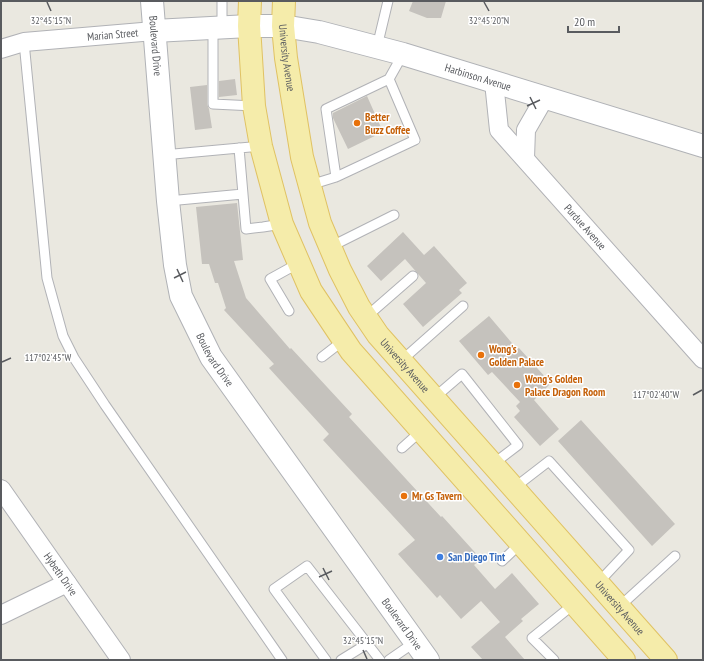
<svg xmlns="http://www.w3.org/2000/svg" width="704" height="661" font-family="'PT Sans Narrow',sans-serif">
<style>
.building{fill:#c5c2bd}
.lines{fill:none;stroke-linecap:round;stroke-linejoin:round}
.lane-casing{stroke:#b1b2b6;stroke-width:11}
.street-casing{stroke:#b1b2b6;stroke-width:20}
.secondary-casing{stroke:#b0b2b6;stroke-width:24}
.primary-casing{stroke:#e0c263;stroke-width:24}
.lane{stroke:#fff;stroke-width:9}
.street{stroke:#fff;stroke-width:18}
.secondary{stroke:#fff;stroke-width:22}
.primary{stroke:#f5ecaa;stroke-width:22}
.ticks{fill:none;stroke:#595b5f;stroke-width:1.5}
.food-dot{fill:#e8710a;stroke:#fff;stroke-width:1.5}
.shop-dot{fill:#3f7fe0;stroke:#fff;stroke-width:1.5}
.labels{text-anchor:middle;stroke-width:3;stroke-linejoin:round;paint-order:stroke}
.street-label{font-size:11px;fill:#595b5f;stroke:#fff}
.food-label{font-size:11px;font-weight:bold;fill:#c56008;stroke:#fff;text-anchor:start}
.shop-label{font-size:11px;font-weight:bold;fill:#366cbe;stroke:#fff;text-anchor:start}
.ticks-label{font-size:10px;text-anchor:middle;fill:#595b5f;stroke:#fff;stroke-width:3;stroke-linejoin:round;paint-order:stroke}
</style>
<rect width="100%" height="100%" fill="#eae8e0"/>
<path class="building" d="M413,1h33l-5,17h-14l-18,-7z
M235,79l2,16 -18,2v-16z
M207,85v19l2,5 3,19 -17,2 -5,-43z
M367,96l16,36 -35,17 -15,-31v-5z
M237,203l6,57 -9,1 12,37 44,51 1,-1 61,66 -3,3 92,100 1,-1 39,43 -7,6 21,24 17,-16 27,31 -18,15 2,2 -18,16 20,23h-42l-12,-13 29,-25 -19,-21 -20,18 -21,-24 -3,3 -39,-44 17,-14 -92,-100 6,-6 -60,-66 5,-4 -50,-54 2,-2 -8,-25h-3l-6,-19h-7l-6,-57z
M403,232l21,23 10,-9 33,37 -8,7 3,3 -39,34 -20,-23 23,-21 -21,-24 -24,22 -14,-15z
M489,316l28,33 2,-1 28,31 -2,2 4,4 -15,15 25,29 -19,17 -26,-29 6,-6 -4,-5 4,-4 -28,-30 -4,3 -29,-34z
M581,420l94,104 -23,22 -94,-105z"/>
<g class="lines">
<defs>
<path id="lane" d="M222,1v26
M213,27v77l41,2
M24,42l23,236 16,58 11,22 31,47 177,255
M377,47l11,-46
M389,79l26,61 -79,37 -10,-68 63,-30 14,-25
M239,148l7,81 17,-2 19,-3
M163,155l98,-9
M310,185l26,-8
M168,201l75,-7
M330,247l64,-32
M289,311l-19,-32 29,-16
M366,317l47,-41
M322,357l22,-17
M401,361l62,-55
M434,398l28,-24 56,71 -25,19
M402,448l19,-17
M514,488l35,-27 80,89 -31,33
M502,561l19,-18
M619,607l56,-51
M326,660l-52,-71 33,-23 73,94
M341,660l26,-16
M389,660l26,-18
M554,660l-22,-22 42,-34"/>
<g id="street">
<path id="s1" d="M1,49l23,-7 130,-11"/>
<path id="s2" d="M494,82l5,48 204,229"/>
<path d="M525,158l1,-28 19,-33"/>
<path id="s3" d="M1,489l120,171"/>
<path d="M1,615l66,-32"/>
</g>
<g id="secondary">
<path id="s4" d="M152,1l16,200 7,64 6,31 30,61 217,303"/>
<path id="s5" d="M154,31l95,-5h34l36,6 84,22 300,92"/>
</g>
<g id="primary">
<path d="M250,1l-1,25 5,80 7,40 21,78 29,67 40,60 273,309"/>
<path id="s6" d="M284,1l-1,25 3,32 16,99 18,66 20,47 19,37 19,28 288,325"/>
</g>
</defs>
<use href="#lane" class="lane-casing"/>
<use href="#street" class="street-casing"/>
<use href="#secondary" class="secondary-casing"/>
<use href="#primary" class="primary-casing"/>
<use href="#lane" class="lane"/>
<use href="#street" class="street"/>
<use href="#secondary" class="secondary"/>
<use href="#primary" class="primary"/>
</g>
<path class="ticks" d="M47,2l4,9M484,2l5,9M530,97l6,12M527,106l13,-6M177,269l6,13M174,278l12,-6M2,362l9,-4M693,395l9,-5M323,568l6,12M319,577l13,-6M363,650l4,9"/>
<g class="food-dot">
<circle cx="357" cy="123" r="4"/>
<circle cx="481" cy="355" r="4"/>
<circle cx="517" cy="385" r="4"/>
<circle cx="404" cy="496" r="4"/>
</g>
<circle class="shop-dot" cx="440" cy="557" r="4"/>
<g class="labels">
<g class="street-label">
<text dy="4" stroke="none"><textPath href="#s1" startOffset="113">Marian Street</textPath></text>
<text dy="4" stroke="none"><textPath href="#s4" startOffset="45">Boulevard Drive</textPath></text>
<text dy="4" stroke="none"><textPath href="#s6" startOffset="57">University Avenue</textPath></text>
<text dy="4" stroke="none"><textPath href="#s5" startOffset="331">Harbinson Avenue</textPath></text>
<text dy="4" stroke="none"><textPath href="#s2" startOffset="178">Purdue Avenue</textPath></text>
<text dy="4" stroke="none"><textPath href="#s4" startOffset="369">Boulevard Drive</textPath></text>
<text dy="4" stroke="none"><textPath href="#s6" startOffset="393">University Avenue</textPath></text>
<text dy="4" stroke="none"><textPath href="#s3" startOffset="104">Hybeth Drive</textPath></text>
<text dy="4" stroke="none"><textPath href="#s6" startOffset="717">University Avenue</textPath></text>
<text dy="4" stroke="none"><textPath href="#s4" startOffset="693">Boulevard Drive</textPath></text>
</g>
<g class="food-label">
<text x="365" y="121">Better<tspan x="365" dy="13">Buzz Coffee</tspan></text>
<text x="489" y="353">Wong's<tspan x="489" dy="13">Golden Palace</tspan></text>
<text x="525" y="383">Wong's Golden<tspan x="525" dy="13">Palace Dragon Room</tspan></text>
<text x="412" y="500">Mr Gs Tavern</text>
</g>
<g class="shop-label">
<text x="448" y="561">San Diego Tint</text>
</g>
</g>
<g class="ticks-label">
<text x="51" y="24">32°45'15"N</text>
<text x="489" y="24">32°45'20"N</text>
<text x="48" y="361">117°02'45"W</text>
<text x="656" y="398">117°02'40"W</text>
<text x="363" y="644">32°45'15"N</text>
</g>
<rect width="704" height="661" fill="none" stroke="#595b5f" stroke-width="4"/>
<path d="M568 26v6h51v-6" fill="none" stroke="#595b5f" stroke-width="2"/>
<text x="574" y="26" font-size="12" fill="#595b5f" stroke="#ffffff" stroke-width="3" paint-order="stroke">20 m</text>
</svg>
